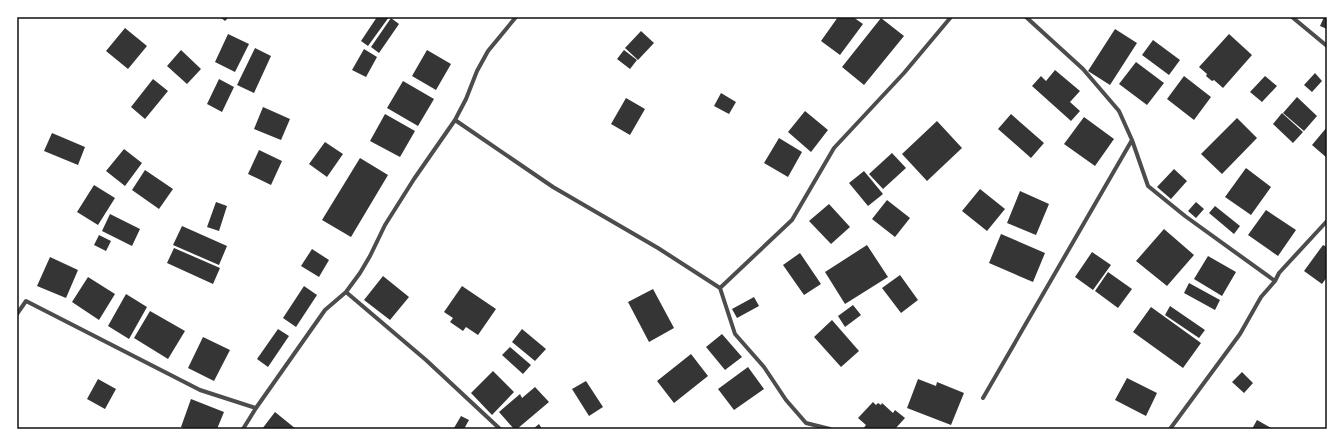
<svg xmlns="http://www.w3.org/2000/svg" width="1344" height="446" font-family="'Nunito Sans',sans-serif">
<style>
.building{fill:#353535}
.lines{fill:none;stroke-linecap:round;stroke-linejoin:round}
.minor{stroke:#4c4c4c;stroke-width:4}
.neatline{fill:none;stroke:#111;stroke-width:1.5}
</style>
<rect width="100%" height="100%" fill="#fff"/>
<path class="building" d="M220,17h9l-4,4z
M377,17h12l-21,29 -7,-5z
M838,17h15l10,7 -23,31 -19,-14z
M1324,17h3v12l-7,-3z
M391,18l8,6 -20,29 -8,-6z
M881,18l23,18 -40,49 -22,-18z
M125,28l22,18 -19,23 -22,-18z
M1115,29l22,14 -27,42 -22,-14z
M641,31l13,12 -16,17 -13,-12z
M228,34l21,10 -14,28 -20,-10z
M1229,34l23,21 -29,33 -9,-8 -2,1 -6,-5 1,-2 -8,-7z
M1153,40l27,20 -11,15 -27,-20z
M255,48l16,8 -17,37 -17,-8z
M364,49l13,8 -11,20 -14,-7z
M181,50l20,19 -14,15 -20,-18z
M427,50l24,14 -15,26 -24,-14z
M624,50l13,10 -7,9 -13,-10z
M1136,62l28,21 -17,22 -28,-21z
M1055,70l25,21 -10,11 10,9 -9,10 -39,-35 9,-10 5,5z
M1315,73l7,8 -10,11 -8,-7z
M1184,76l27,21 -17,23 -27,-21z
M1265,76l12,10 -15,16 -12,-10z
M153,79l15,12 -23,28 -14,-12z
M219,79l15,8 -12,25 -15,-8z
M403,81l31,18 -16,27 -31,-18z
M721,93l15,9 -7,12 -15,-8z
M1297,97l20,19 -13,15 -21,-18z
M626,98l19,11 -15,26 -19,-11z
M263,107l27,12 -9,21 -27,-11z
M805,111l23,19 -17,22 -23,-20z
M1282,113l21,19 -10,11 -20,-19z
M385,114l30,17 -15,26 -30,-16z
M1011,114l33,29 -13,15 -33,-29z
M1084,117l30,22 -19,27 -31,-22z
M1237,118l20,20 -35,36 -21,-20z
M937,121l25,27 -35,33 -25,-27z
M1327,127v31l-15,-13z
M52,133l33,14 -7,18 -34,-14z
M779,138l23,14 -14,25 -24,-14z
M325,142l18,12 -16,23 -18,-13z
M124,149l18,14 -17,23 -19,-15z
M259,150l23,11 -11,24 -23,-11z
M892,153l14,15 -23,21 -14,-15z
M360,158l28,17 -37,62 -29,-17z
M1246,168l25,19 -20,28 -26,-18z
M1174,169l13,12 -16,18 -14,-12z
M145,170l28,19 -14,20 -27,-19z
M864,171l19,23 -15,12 -19,-23z
M94,185l21,13 -17,27 -21,-13z
M980,189l25,20 -18,22 -25,-20z
M1020,191l29,13 -13,31 -29,-12z
M887,200l23,18 -15,19 -23,-18z
M216,202l11,4 -8,25 -12,-4z
M1196,202l8,7 -8,9 -8,-7z
M829,204l21,23 -19,17 -22,-23z
M1215,206l25,20 -6,8 -25,-21z
M1266,210l30,20 -18,26 -30,-21z
M110,214l30,15 -8,17 -30,-15z
M182,226l45,20 -8,19 -46,-20z
M1164,229l30,26 -27,31 -31,-25z
M1001,234l44,19 -12,29 -44,-19z
M99,235l12,6 -5,10 -12,-6z
M867,245l21,32 -43,27 -20,-32z
M1323,245l4,2v30l-5,7 -18,-13z
M174,248l46,20 -7,16 -46,-21z
M312,249l17,11 -10,17 -18,-11z
M1092,252l19,13 -18,25 -18,-13z
M800,253l21,31 -17,11 -21,-30z
M1208,256l28,16 -14,24 -28,-17z
M50,257l28,13 -12,28 -29,-12z
M1108,272l24,17 -14,19 -23,-17z
M900,275l18,25 -17,13 -19,-25z
M383,276l26,21 -19,23 -26,-20z
M88,277l27,17 -16,26 -27,-18z
M1189,283l31,17 -5,10 -31,-17z
M304,286l13,9 -21,32 -13,-9z
M462,286l34,23 -18,26 -12,-8 -3,4 -13,-9 3,-4 -9,-6z
M653,289l21,39 -25,14 -21,-40z
M126,294l21,13 -18,32 -21,-13z
M754,297l5,9 -22,12 -5,-9z
M853,305l8,10 -16,12 -7,-11z
M1170,306l35,24 -6,8 -34,-23z
M1151,307l50,36 -18,25 -50,-36z
M150,311l35,20 -17,28 -34,-21z
M832,320l27,31 -18,16 -27,-30z
M278,329l11,7 -21,31 -11,-8z
M522,329l24,20 -11,12 -23,-19z
M722,334l20,23 -17,13 -19,-23z
M203,337l27,13 -16,31 -26,-13z
M510,347l21,18 -8,9 -21,-19z
M691,354l17,22 -34,27 -17,-22z
M748,367l16,22 -30,21 -16,-21z
M493,371l21,21 -22,23 -21,-22z
M1242,372l11,11 -9,10 -12,-11z
M1127,378l30,15 -11,23 -31,-16z
M98,379l18,10 -11,20 -18,-10z
M918,379l18,7 1,-4 27,11 -13,32 -44,-17z
M586,381l17,26 -14,9 -17,-27z
M535,387l14,15 -32,27h-3l-15,-17 21,-18 2,4z
M191,399l33,13 -7,17h-31l-5,-2z
M873,402l3,3 2,-2 3,2 1,-2 11,10 2,-3 10,8 -10,11h-32l3,-4 -8,-7z
M275,412l21,17h-34z
M461,416l8,4 -5,9h-9l-1,-1z
M1257,420l16,9h-21z
M539,424l3,5h-9z"/>
<g class="lines">
<path class="minor" d="M1026,17l57,52 36,42 13,29 16,46 37,30 90,65
M1292,17l35,29
M455,120l98,67 105,61 62,40 72,-68 42,-72 70,-75 47,-56
M720,288l15,46 29,33 22,33 20,23 24,6
M346,292l80,68 74,69
M17,314l9,-13 174,89 56,18
M983,398l149,-258
M243,429l13,-21 69,-98 21,-18 14,-19 10,-17 15,-31 29,-46 41,-59 11,-21 11,-28 11,-20 28,-34
M1170,429l70,-95 21,-37 14,-16 4,-8 48,-52"/>
</g>
<rect width="1344" height="446" fill="none" stroke="#ffffff" stroke-width="36"/>
<rect x="18" y="18" width="1308" height="410" class="neatline"/>
</svg>
